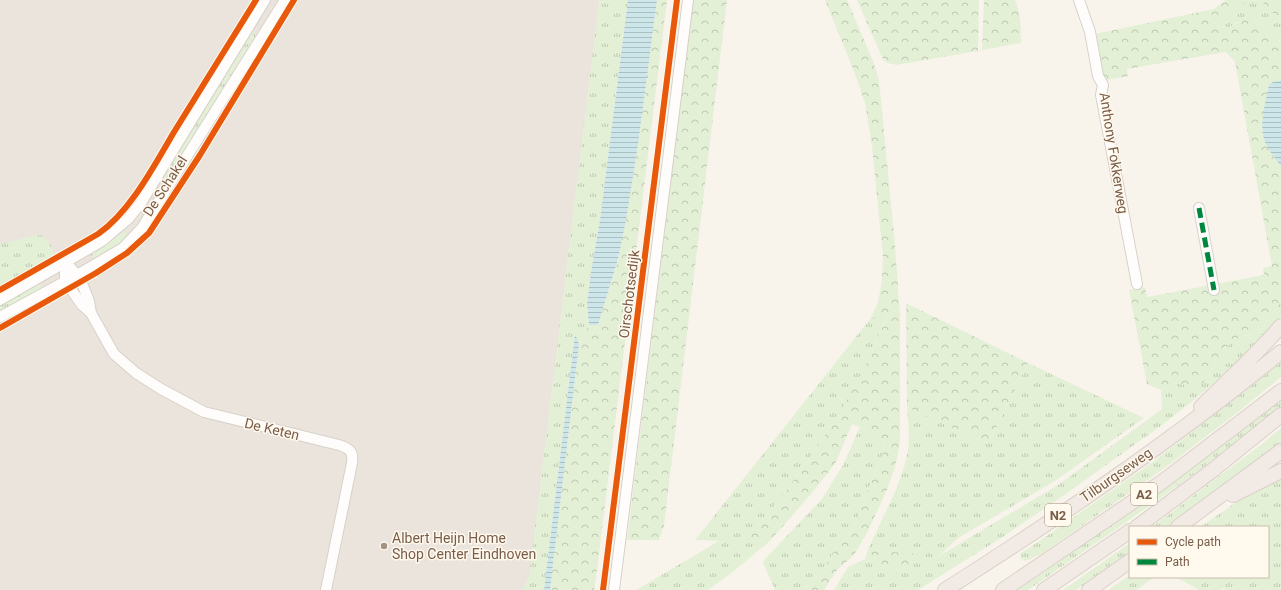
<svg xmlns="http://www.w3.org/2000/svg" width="1281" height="590" font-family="Roboto,sans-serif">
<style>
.industrial{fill:#ebe4dd}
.grass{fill:url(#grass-tufts)}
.forest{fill:url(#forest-crowns)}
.water{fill:url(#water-rules)}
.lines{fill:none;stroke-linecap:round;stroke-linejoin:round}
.minor-casing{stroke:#d7d1ca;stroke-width:12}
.highway-casing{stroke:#dad1c9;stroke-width:16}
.minor{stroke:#fefdfc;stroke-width:10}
.highway{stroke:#f2eae4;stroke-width:14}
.quiet{stroke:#00873e;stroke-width:5;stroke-dasharray:10 5;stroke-linecap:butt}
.cycleway-casing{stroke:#fff9ee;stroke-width:8}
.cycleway{stroke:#e8590c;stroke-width:6}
.poi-dot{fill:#a59282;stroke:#fff9ee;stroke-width:1.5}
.labels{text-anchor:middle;stroke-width:3;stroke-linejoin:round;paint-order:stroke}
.shield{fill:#fff9ee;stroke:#a18c7a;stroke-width:1}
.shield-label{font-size:13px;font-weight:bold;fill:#795d49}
.street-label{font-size:14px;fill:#795d49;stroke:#fff9ee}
.poi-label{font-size:14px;fill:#795d49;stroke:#fff9ee;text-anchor:start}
</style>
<defs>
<pattern id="grass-tufts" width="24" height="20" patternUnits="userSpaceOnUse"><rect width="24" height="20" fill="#e3f0d6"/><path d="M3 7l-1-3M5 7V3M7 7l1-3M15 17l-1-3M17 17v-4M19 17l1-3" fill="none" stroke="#bdc6b0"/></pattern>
<pattern id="forest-crowns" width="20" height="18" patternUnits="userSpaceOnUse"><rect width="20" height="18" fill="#e3f0d6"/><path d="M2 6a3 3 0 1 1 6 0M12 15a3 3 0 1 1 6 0" fill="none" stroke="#bdc6b0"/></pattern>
<pattern id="water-rules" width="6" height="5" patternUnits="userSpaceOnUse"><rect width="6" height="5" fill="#cde6ea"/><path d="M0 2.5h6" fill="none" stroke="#abbec0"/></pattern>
</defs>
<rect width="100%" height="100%" fill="#f8f4ec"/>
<path class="industrial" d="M0,0h601l-70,590h-531z"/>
<path class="grass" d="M290,0h2l-117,190 -1,-3z
M599,0h29l-28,220 -9,52 -4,32 2,21 -10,19 -4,-9 -31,255h-22l7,-13z
M1249,0l12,1 20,20v22l-26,-25 -18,4 -9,6 -7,-1 -5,-6z
M243,24l2,1 -40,65h-2z
M251,32h2l4,3 -89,146 -7,-4z
M124,231l4,5 -12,10 -22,13 -4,-5 21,-13z
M40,235c9,5 12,10 14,20l-54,31v-42c14,-2 26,-8 40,-9z
M38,283l4,5 -42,25v-8z
M1281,302v14l-43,45 -44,39 -32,25 -99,71 -62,42 -83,52h-84l14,-23 17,-8 36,12 16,-16 -49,-5c14,-33 34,-65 40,-100 2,-14 0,-29 -1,-43l81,37 40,-81 116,55 -89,63 -97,57 -19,18 119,-71 104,-76 -1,-19c15,-8 17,-8 33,-2l9,-5 29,-43 27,-8z
M887,315c-8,19 -15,38 -24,56 -31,60 -74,118 -116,169l23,1 -36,30 -26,19h-72l83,-49 -24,-1 175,-221z
M1281,362v15l-43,35 -80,61 -117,81 -15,7 -6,-3 1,-5 14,-9 119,-83 78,-60z
M1281,397v10c-81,66 -168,124 -253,183h-13l149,-103z
M860,427l25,15 -2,12 -18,43 -10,30 -9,14 -8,4 -15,24 -19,21h-29l-12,-27 2,-4 57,-60 21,-34z
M1281,428v15l-14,11 -99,73h-16l110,-83z
M1281,474v116h-55l-3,-2 -2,2h-22l-23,-13h92v-50h-68l62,-42z
M1130,543v10l-54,37h-13z
M1130,575v2h25l-19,13h-28z"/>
<path class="forest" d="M657,0h10l-72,586 -1,4h-44l29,-246 10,-19h9l20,-65 20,-115z
M693,0h34l-63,526 -5,14h-32z
M825,0h22l26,61 6,19 16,165 5,69v126l-2,15 -4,15 -7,20 -19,41 -14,24 -17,15 -13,20h-20l19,-21 15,-24 8,-4 9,-14 10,-30 18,-43 2,-12 -25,-15 -8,-3 -16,38 -24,31 -42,48 -24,-1c44,-51 85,-108 116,-168 10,-18 17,-37 25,-56l-17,3 8,-16 4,-23 1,-23 -11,-110 -7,-44 -11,-32z
M857,0h122l-1,51 -82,14c-6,-2 -12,-2 -14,-8z
M984,0h31c6,14 6,27 6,43l-39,7z
M1226,0h55v21l-20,-20 -12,-1 -33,21 5,6 7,1 20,-11 7,1 26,25v37l-4,1 -14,41 -1,9 2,9 17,26v136l-22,30 -27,8 -29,43 -9,5c-15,-5 -19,-6 -33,2l-14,-6 -18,-94 16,-3 2,10 117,-22 -1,-7 9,-2 -37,-204 -9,-10 -99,17 1,7 -21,4 -3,-1 -9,-45 119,-25z
M906,303l122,60 -40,81 -81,-37z
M868,550l50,4 -17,17 -36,-12z"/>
<path class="water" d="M628,0h29l-19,145 -12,75 -8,39 -20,66h-9l-2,-21 4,-32 9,-52z
M1281,80v86c-6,-8 -14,-17 -17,-27 -5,-14 2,-40 5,-54l4,-3z
M575,334l4,10 -29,246h-6z"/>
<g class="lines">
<defs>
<path id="minor" d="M1079,0l11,32 8,44 5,9 -2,10 36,189
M1199,208l15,82
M65,262l12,13 4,6 8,20 2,12 23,41 22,19 25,16 43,23 135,33c14,4 15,10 12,23l-25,122
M65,262v19l17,24 9,8
M0,300l102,-59 26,-22 13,-16 124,-203
M0,317l77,-42 46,-27 19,-20 143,-228
M614,590l74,-590"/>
<path id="highway" d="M1201,407c27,-27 55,-52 80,-81
M1233,495l48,-24
M1137,527l76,-57 68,-55
M1178,527l103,-76
M945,590c116,-74 230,-151 336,-238
M1003,590l159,-108 119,-91
M1044,590l86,-59
M1089,590l41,-29"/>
</defs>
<use href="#minor" class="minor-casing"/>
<use href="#highway" class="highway-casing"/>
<use href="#minor" class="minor"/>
<use href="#highway" class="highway"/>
<path class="quiet" d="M1199,208l15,82"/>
<defs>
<path id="cycleway" d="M0,290l98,-56c32,-22 56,-68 76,-102 27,-44 55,-88 82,-132
M0,328l96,-55 31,-20 22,-20 51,-78 94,-155
M603,590l74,-590"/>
</defs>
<use href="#cycleway" class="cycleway-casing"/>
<use href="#cycleway" class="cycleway"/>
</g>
<circle class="poi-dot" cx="384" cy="546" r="4"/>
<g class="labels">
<g class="shield">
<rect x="1131" y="483" width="26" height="22" rx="3"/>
<rect x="1045" y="504" width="26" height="22" rx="3"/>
</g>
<g class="shield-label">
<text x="1144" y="499">A2</text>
<text x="1058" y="520">N2</text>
</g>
<g class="street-label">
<text transform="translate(1114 153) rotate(81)" y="5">Anthony Fokkerweg</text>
<text transform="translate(165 186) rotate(-57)" y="5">De Schakel</text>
<text transform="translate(629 294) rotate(-83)" y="5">Oirschotsedijk</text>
<text transform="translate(272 429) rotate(13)" y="5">De Keten</text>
<text transform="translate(1116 475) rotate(-35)" y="5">Tilburgseweg</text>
</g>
<g class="poi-label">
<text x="392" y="543">Albert Heijn Home<tspan x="392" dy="16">Shop Center Eindhoven</tspan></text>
</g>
</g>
<rect x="1129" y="526" width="140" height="52" fill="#fff9ee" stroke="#c9bbac"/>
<rect x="1137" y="539" width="20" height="6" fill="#e8590c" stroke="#c9bbac"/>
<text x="1165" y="546" font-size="12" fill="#795d49">Cycle path</text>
<rect x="1137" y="559" width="20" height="6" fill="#00873e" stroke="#c9bbac"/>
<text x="1165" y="566" font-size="12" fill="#795d49">Path</text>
</svg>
